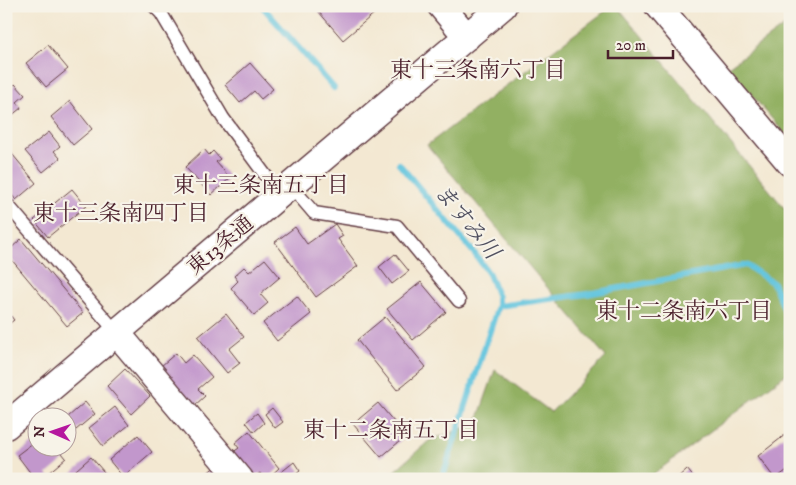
<svg xmlns="http://www.w3.org/2000/svg" width="796" height="485" font-family="'IM FELL DW Pica','Noto Serif JP',serif">
<style>
.forest{fill:#92b062;stroke:#6e6846}
.lines{fill:none;stroke-linecap:round;stroke-linejoin:round}
.stream{stroke:#60c4de;stroke-width:6}
.building{fill:#c297cc}
.service-casing{stroke:#633d44;stroke-width:15}
.minor-casing{stroke:#633d44;stroke-width:29}
.service{stroke:#fff;stroke-width:12}
.minor{stroke:#fff;stroke-width:26}
.labels{text-anchor:middle;stroke-width:4.5;stroke-linejoin:round;paint-order:stroke}
.street-label{font-size:21px;fill:#4a1f2b;stroke:#f7f3e8}
.neighbourhood-label{font-size:22px;fill:#4a1f2b;stroke:#f7f3e8}
.water-label{font-size:22px;font-style:italic;fill:#515161;stroke:#f7f3e8}
</style>
<rect width="100%" height="100%" fill="#f7f3e8"/>
<filter id="ink" filterUnits="userSpaceOnUse"><feTurbulence type="fractalNoise" baseFrequency=".02" numOctaves="2"/><feDisplacementMap in="SourceGraphic" scale="10" xChannelSelector="R" yChannelSelector="G"/><feConvolveMatrix kernelMatrix="1 2 1 2 8 2 1 2 1" color-interpolation-filters="sRGB"/></filter>
<filter id="wash" filterUnits="userSpaceOnUse"><feTurbulence type="fractalNoise" baseFrequency=".0096" numOctaves="4" result="noise"/><feDisplacementMap in="SourceGraphic" scale="20" xChannelSelector="R" yChannelSelector="G"/><feGaussianBlur stdDeviation="1.12" result="paint"/><feColorMatrix in="noise" values="0 0 0 0 0 0 0 0 0 0 0 0 0 0 0 0 0 1.4 0 .05"/><feComposite in="paint" operator="in"/></filter>
<g filter="url(#wash)">
<rect width="100%" height="100%" fill="#f3e8d2"/>
<path class="forest" d="M612,6h5l173,209v156l-143,108h-262l45,-39 46,-16 19,-54 56,42 55,-55 -179,-212z
M790,22v118l-62,-73z"/>
<g class="lines">
<path class="stream" d="M262,6l72,82
M399,164l76,90 14,20 9,23v9l-56,173
M498,306l89,-12 159,-29 27,18 12,27 5,39"/>
</g>
<g id="blocks">
<path class="building" d="M324,6h59l-40,34 -25,-29z
M48,45l20,24 -22,18 -20,-24z
M250,63l23,26 -12,10 -7,-8 -14,12 -15,-18z
M15,84l10,11 -8,7 4,6 -15,12v-29z
M70,101l22,28 -19,16 -22,-28z
M49,132l11,14 -6,5 6,7 -17,14 -18,-21z
M8,149l28,34 -20,17 -10,-12v-37z
M204,149l5,6 4,-4 7,8 -4,3 14,16 -19,17 -26,-28z
M72,189l14,17 -38,31 -14,-17z
M335,224l8,12 -5,3 20,27 -42,31 -41,-55 20,-15 12,17z
M21,239l62,74 -16,13 -61,-73z
M395,254l14,17 -17,13 -13,-17z
M265,259l15,18 -20,17 8,9 -14,12 -23,-27 7,-7 -4,-5 10,-9 5,5z
M421,282l25,30 -33,28 -26,-31z
M297,296l14,18 -34,27 -14,-18z
M6,310l8,10 -8,6z
M226,314l18,23 -15,12 11,14 -13,10 -29,-36z
M385,317l41,50 -29,23 -40,-50z
M176,353l8,10 9,-8 19,22 -14,12 7,7 -11,10 -33,-40z
M125,369l25,27 -19,18 -24,-28z
M85,402l10,12 -19,16 -8,-9v-4z
M378,403l28,33 -25,21 -28,-33z
M115,407l14,18 -26,21 -14,-18z
M272,408l11,14 -8,6 -10,-14z
M257,413l7,10 -10,9 -8,-10z
M249,431l30,37 -12,11h-2l-5,-6 -7,5 -21,-25 7,-5 -4,-5z
M790,431v37l-15,11 -17,-23z
M138,435l14,17 -29,25 -14,-17z
M38,439v9h20l8,10 -19,16 4,5h-16l-18,-24z
M91,457l19,22h-39l-2,-3z
M294,462l6,9 -10,8h-13l-2,-2z
M217,465l12,14h-29z
M687,469l8,10h-19z"/>
</g>
</g>
<g filter="url(#ink)">
<use href="#blocks" fill-opacity="0" stroke="#633d44" stroke-width="1"/>
<g class="lines">
<defs>
<path id="service" d="M154,6l7,7 62,105 57,77
M291,186l23,27 83,13 62,75
M6,203l111,130"/>
<path id="minor" d="M441,6l26,31
M658,6l132,157
M117,333l123,146
M6,426l497,-420"/>
</defs>
<use href="#service" class="service-casing"/>
<use href="#minor" class="minor-casing"/>
<use href="#service" class="service"/>
<use href="#minor" class="minor"/>
</g>
</g>
<g class="labels">
<g class="street-label">
<text transform="translate(220 245) rotate(-40)" y="7">東13条通</text>
</g>
<g class="neighbourhood-label">
<text x="478" y="77">東十三条南六丁目</text>
<text x="261" y="192">東十三条南五丁目</text>
<text x="121" y="220">東十三条南四丁目</text>
<text x="684" y="318">東十二条南六丁目</text>
<text x="391" y="437">東十二条南五丁目</text>
</g>
<g class="water-label">
<text transform="translate(468 221) rotate(51)" y="8">ますみ川</text>
</g>
</g>
<rect width="796" height="485" fill="none" stroke="#f7f3e8" stroke-width="25"/>
<g transform="translate(52 432) rotate(272)"><circle r="24" fill="#f7f3e8" stroke="#b29e9c"/>
<path d="M0-4L9 19L0 12L-9 19Z" fill="#b5179e"/>
<text y="-8" font-size="14" font-weight="bold" text-anchor="middle" fill="#4a1f2b">N</text>
</g>
<path d="M608 50v8h65v-8" fill="none" stroke="#4a1f2b" stroke-width="2.5"/>
<text x="616" y="50" font-size="15" fill="#4a1f2b" stroke="#f7f3e8" stroke-width="4" paint-order="stroke">20 m</text>
</svg>
